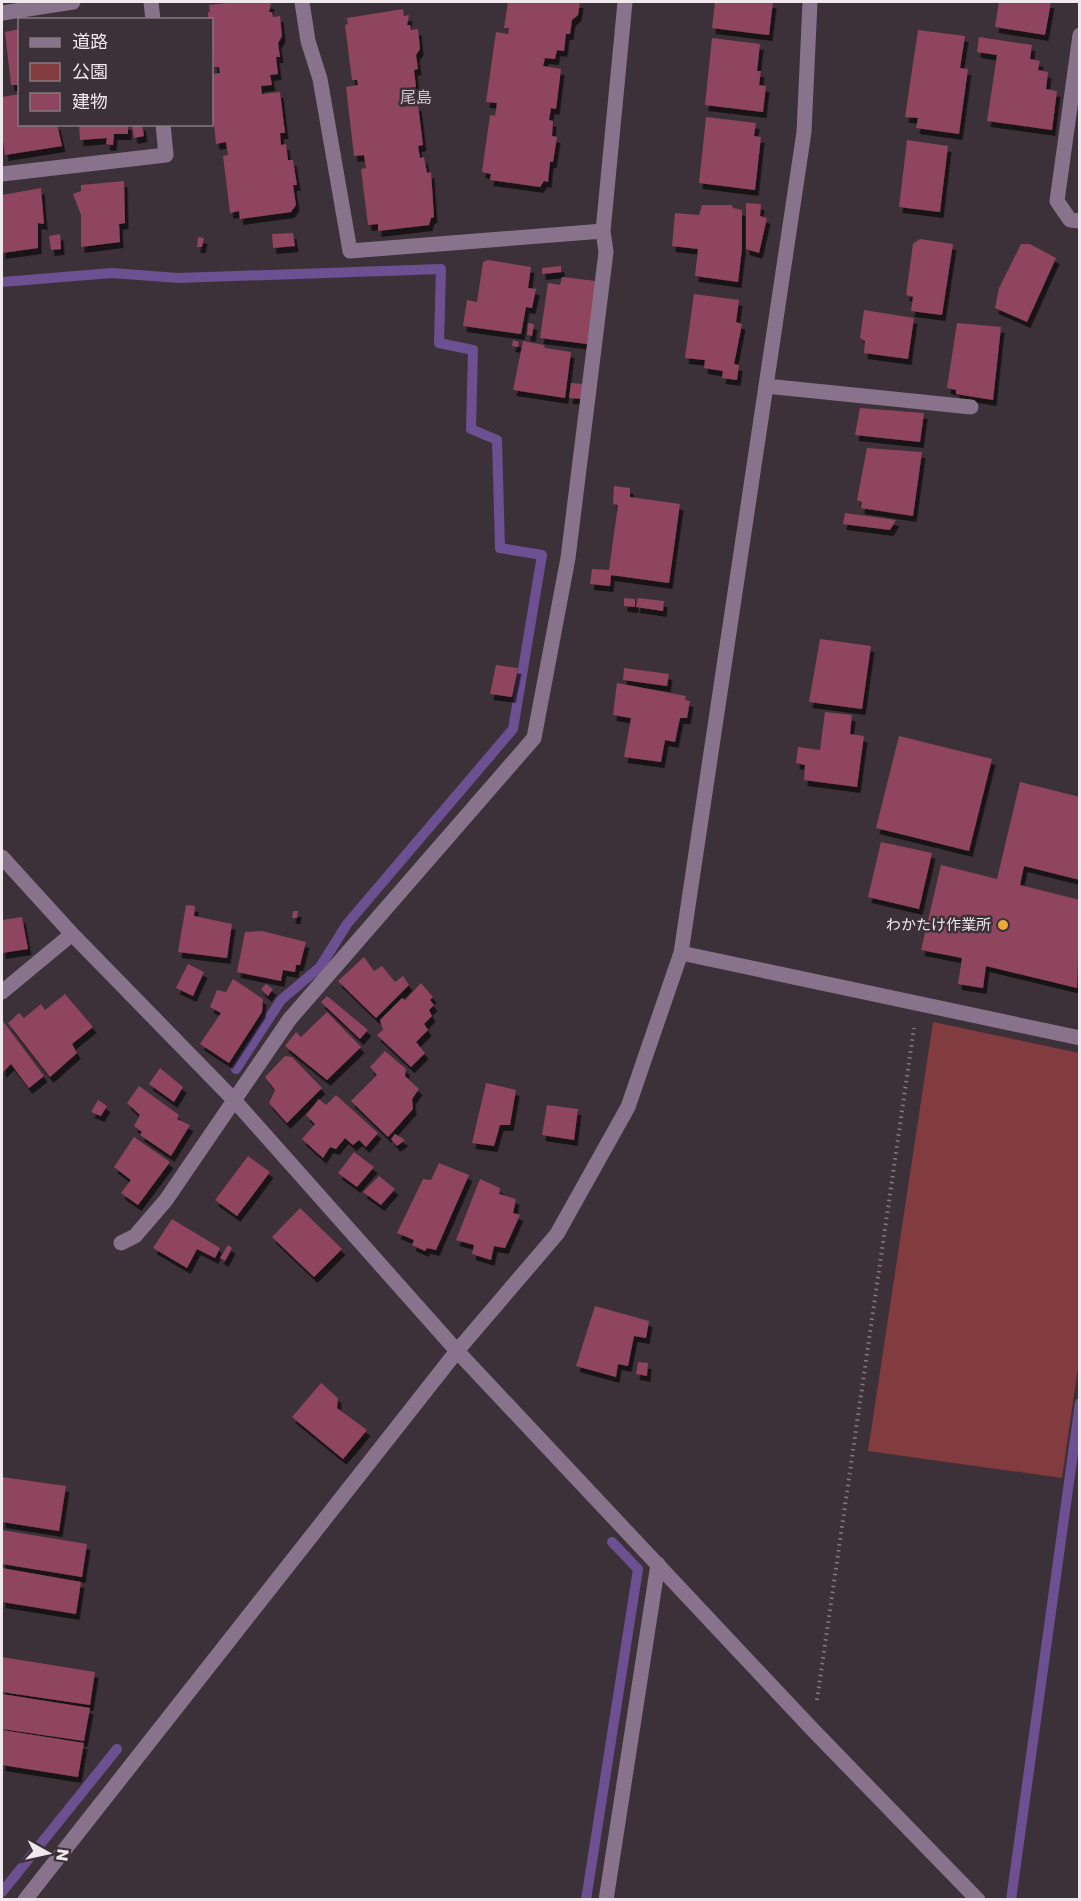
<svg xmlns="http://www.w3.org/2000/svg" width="1081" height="1901" font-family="Poppins,'Noto Sans JP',sans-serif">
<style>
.green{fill:#823b3e}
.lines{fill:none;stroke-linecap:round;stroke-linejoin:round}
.stream{stroke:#6c5091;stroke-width:10}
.building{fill:#8f445d;filter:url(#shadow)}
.path{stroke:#847a81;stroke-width:4;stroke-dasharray:1.5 4.5;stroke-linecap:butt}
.minor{stroke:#88728c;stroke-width:15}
.poi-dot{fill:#ebaa39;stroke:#3c3138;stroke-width:2}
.labels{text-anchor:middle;stroke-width:5;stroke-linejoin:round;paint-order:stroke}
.poi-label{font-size:15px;fill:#f0e8ed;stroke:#3c3138;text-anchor:end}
.neighbourhood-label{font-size:16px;fill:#d1c2cb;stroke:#3c3138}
</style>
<defs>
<filter id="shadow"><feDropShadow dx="3.5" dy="6" stdDeviation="0" flood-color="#0009"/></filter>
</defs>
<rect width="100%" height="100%" fill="#3c3138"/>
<path class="green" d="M933,1022l146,31 1,300 -18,125 -194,-27z"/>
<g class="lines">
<path class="stream" d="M2,282l110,-9 66,5 263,-9 -2,74 34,7 -2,79 26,11 3,108 42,7 -29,174 -166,195 -27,43 -39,33 -45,69
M2,1892l115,-143
M586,1900l52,-331 -26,-27
M1011,1900l69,-497"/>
</g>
<path class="building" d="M236,2l35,1 -2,9h3l1,5 7,-1 2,20 -4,7 2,14h-4l2,17 -8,1 2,10 -11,1 1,8 18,-2 5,41h-5l1,12 5,-1 2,16h5l4,25h-4l3,20 -5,7 -51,7 -1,-8 -9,2 -7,-57 5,-1 -2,-13 -10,2 -4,-39v-31l8,-1 -1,-6h-5l-2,-47h-4v-8h2l-1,-7z
M508,2h72l-2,13 -6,5 -2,14h-4l-2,17 -7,-1 -2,9 -10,-1 -2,8 18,3 -5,40 -5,-1 -2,12 4,1 -1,15 5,1 -4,25h-3l-2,20 -4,-1 -4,6 -50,-7 1,-6 -9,-2 8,-57 5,1 2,-13 -11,-1 10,-70 12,2 1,-6h-5z
M715,2h58l-4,33 -57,-7z
M999,2h52l-6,33 -50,-8z
M403,9l1,7 5,-1 -2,10h3l1,5 7,-1 2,20 -4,6 2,14 -4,1 2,17 -8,1 2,10 -10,1 1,8 17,-2 5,40 -5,1 2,12 4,-1 3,16 4,-1 3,45 -3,1 -2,7 -51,6v-7l-10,1 -7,-56 5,-1 -2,-13 -10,1 -8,-69 12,-2 -1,-5h-5l-7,-55 3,-1 -1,-6z
M20,29v56h-9l-6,-53z
M918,30l47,6 -5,32 8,1 -9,65 -43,-6 2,-10 -13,-1z
M979,37l53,8 -2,14 10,2 -2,9 10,2 -2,17 11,2 -5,39 -65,-9 10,-66 -20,-3z
M712,38l48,6 -3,27h4l-2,14 7,1 -3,26 -58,-7z
M20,94v30h37l5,22 -57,9 -3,-21v-37z
M706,117l50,6 -2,13 7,1 -6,53 -56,-7z
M79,124h49v10h-14l-1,11 -7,-1 1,-6 -27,2z
M142,124l2,12 -10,2 -2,-12z
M907,140l41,6 -8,66 -41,-5z
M124,181l1,42 -6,1 1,18 -39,5v-32l-8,-21 8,-3v-6z
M41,188l3,36 -6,-1v25l-36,5v-58z
M746,203l15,1 -1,12 7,2 -8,35 -13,-4z
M702,205h30l1,3 9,2v39l-4,33 -43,-6 3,-27 -26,-3 3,-33 24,2z
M293,233l2,13 -22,2 -1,-14z
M60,234l1,15 -10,1 -2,-14z
M198,237l6,1 -2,9h-5z
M920,239l33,5 -11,71 -31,-4 2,-14 -7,-2 7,-51z
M1021,244h9l26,14 -29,64 -32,-14 4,-20z
M488,260l43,7 -3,21 8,1 -4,19 -6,-1 -5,27 -58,-8 4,-26 10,2 6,-40z
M561,266v6l-19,2v-6z
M562,277l34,4 -9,63 -47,-6 8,-55 12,2z
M694,294l45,6 -3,22 6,2 -8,40 5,1 -2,15 -15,-2 1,-7 -19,-3 1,-8 -20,-2z
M864,310l50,8 -6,41 -44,-6 1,-12 -5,-3z
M528,323l6,1 -2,12 -5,-1z
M957,323l44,4 -8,73 -37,-6v-4l-9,-2z
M513,340l6,2 -1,5 -6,-1z
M523,341l21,4 1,3 26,4 -6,46 -52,-8z
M571,383l14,1 -2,15 -14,-1z
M860,408l64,5 -4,29 -65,-7z
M867,448l55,4 -9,64 -52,-8 1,-6 -5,-2z
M614,486l16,2v9l50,7 -11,79 -58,-8 -1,11 -20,-2 2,-15 17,1 9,-65 -5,-1z
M845,513l51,7 -6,10 -47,-6z
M624,598l11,1v8l-11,-1z
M638,598l26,3 -1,10 -27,-4z
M820,639l51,7 -9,63 -53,-7z
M496,665l22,3 -6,29 -22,-3z
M624,668l45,6 -2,12 -44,-6z
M617,683l69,13 -1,4 5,1 -3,17h-7l-5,24 -10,-2 -4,22 -37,-5 7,-39 -18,-3z
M825,712l27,3 -2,19 14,2 -7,51 -53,-7 1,-15 -9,-2 2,-16 22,3z
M899,736l93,23 -23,92 -93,-23z
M1020,782l60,15v83l-56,-14 -4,19 60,15 -3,88 -91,-22 -3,22 -25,-4 4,-26 -41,-8 20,-85 56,14z
M881,842l51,11 -13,56 -51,-12z
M186,905l9,1 -1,10 38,8 -5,34 -49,-6z
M293,911h5l-1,7h-5z
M22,917l6,32 -26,4v-33z
M262,931l44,11 -6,23h-4l-1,7 -12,-2 -2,11 -44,-9 8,-40z
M364,957l10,14 8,-5 13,16 8,-6 6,9 -33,33 -38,-37z
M188,964l16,8 -11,24 -17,-8z
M233,979l30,20 -1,13 -33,51 -29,-19 21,-31 -11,-6 7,-17 9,2z
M421,983l12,14 -3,3 4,5 -5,5 3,6 -8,8 4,6 -12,12 9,11 -14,14 -34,-32 6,-5 -3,-10 22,-22 3,2z
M266,984l7,5 -5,7 -7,-7z
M65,994l28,33 -21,17 5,9 -27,24 -42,-54 11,-10 5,5 17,-14 4,6z
M327,996l41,34 -8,9 -39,-37z
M327,1012l34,35 -34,33 -42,-34 11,-14 5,5z
M2,1020l42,56 -15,12 -18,-24 -8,8 -1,-3z
M385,1051l21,18 -1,7 14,13 -7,10 1,10 -25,28 -37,-36 26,-26 -7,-8z
M285,1056l7,1 30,31 -35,35 -18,-20 6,-13 -10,-13z
M160,1068l23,19 -9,15 -25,-18z
M486,1083l30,7 -6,35h-10l-6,21 -22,-3z
M139,1086l40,29 -2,4 13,6 -19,31 -31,-21 2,-3 -8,-6 6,-11 -13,-12z
M336,1095l42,38 -12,14 -7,-7 -6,5 -8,-7 -9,11 -6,-2 -7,11 -21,-19 13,-15 -9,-9 13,-16 7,6z
M98,1100l9,6 -6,10 -10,-4z
M547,1105l31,4 -4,31 -32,-5z
M395,1134l10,6 -8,6 -6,-7z
M134,1137l36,25 -32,43 -17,-12 10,-13 -17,-13z
M354,1152l20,15 -17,20 -19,-14z
M248,1156l22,16 -33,44 -22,-16z
M439,1163l30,12 -33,75 -9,-2 -2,3 -13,-6 2,-5 -17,-7 26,-54 8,1z
M379,1176l16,13 -14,16 -18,-13z
M480,1179l20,9 -1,6 17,5 -3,14 7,2 -15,33 -11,-2 -3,14 -19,-6 2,-9 -18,-5z
M300,1208l42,41 -28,28 -42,-40z
M172,1219l48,29 -5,10 -18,-9 -10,19 -34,-20z
M228,1245l4,3 -7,13 -5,-3z
M595,1306l54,15 -3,17 -12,-2 -6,30 -10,-2 -2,13 -40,-11z
M638,1362l10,1 -1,13 -11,-2z
M321,1383l17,15 -1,10 30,22 -24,29 -51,-42z
M2,1477l64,9 -7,45 -57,-9z
M2,1530l85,14 -5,33 -80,-13z
M2,1568l79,14 -5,32 -74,-12z
M2,1657l93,15 -5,33 -88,-13z
M2,1694l88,14 -6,33 -82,-12z
M2,1730l82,13 -6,34 -76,-12z"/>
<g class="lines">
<path class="path" d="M817,1700l97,-672"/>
<path class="minor" d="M151,2l2,18
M302,2l6,39 12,38 30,172 253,-20
M2,13l71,-11
M1080,35l-23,166 13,19 10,1
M2,174l164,-19 -3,-31
M766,386l205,21
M2,857l70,77 162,166 223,251 356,379 165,170
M681,953l399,85
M2,992l70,-58
M121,1243l14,-7 31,-36 123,-180 245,-282 34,-180 38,-306 -3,-21 22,-229
M25,1900l432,-549 100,-117 71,-127 53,-154 123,-821 6,-130
M606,1900l52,-336"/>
</g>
<circle class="poi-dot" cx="1003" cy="925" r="6"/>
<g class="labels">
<g class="poi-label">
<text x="991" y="930">わかたけ作業所</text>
</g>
<g class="neighbourhood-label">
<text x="416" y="103">尾島</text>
</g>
</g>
<rect width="1081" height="1901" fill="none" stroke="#f0e8ed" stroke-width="6"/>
<rect x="18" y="18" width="195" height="108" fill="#3c3138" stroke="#847a80" stroke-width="1.5"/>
<rect x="30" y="38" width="30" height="9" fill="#88728c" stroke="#847a80" stroke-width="1.5"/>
<text x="72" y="48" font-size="18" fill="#f0e8ed">道路</text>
<rect x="30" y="63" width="30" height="18" fill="#823b3e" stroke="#847a80" stroke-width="1.5"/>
<text x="72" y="78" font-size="18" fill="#f0e8ed">公園</text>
<rect x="30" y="93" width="30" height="18" fill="#8f445d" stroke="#847a80" stroke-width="1.5"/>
<text x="72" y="108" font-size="18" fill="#f0e8ed">建物</text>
<g transform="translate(48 1853) rotate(98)" stroke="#3c3138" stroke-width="4.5" paint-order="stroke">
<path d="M0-4.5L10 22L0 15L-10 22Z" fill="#f0e8ed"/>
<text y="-9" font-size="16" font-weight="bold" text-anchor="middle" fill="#f0e8ed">N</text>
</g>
</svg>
